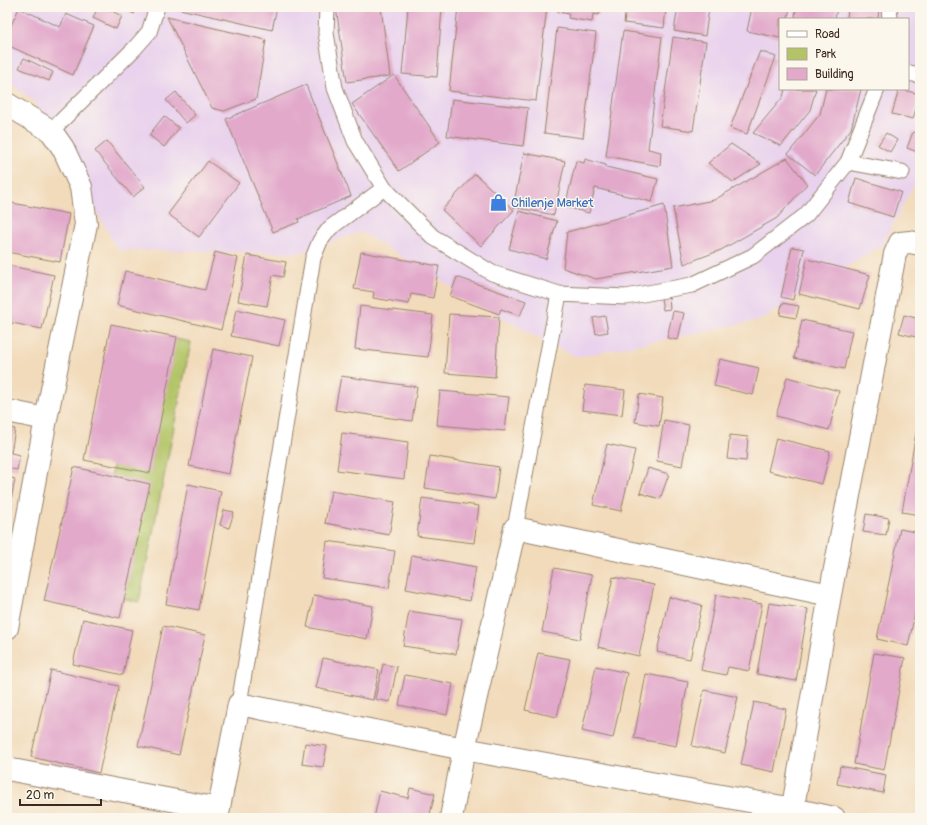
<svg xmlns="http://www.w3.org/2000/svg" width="927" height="825" font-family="Pangolin,sans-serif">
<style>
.built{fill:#e9d2ed;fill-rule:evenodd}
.green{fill:#b3c467;stroke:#777742}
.building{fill:#e2a9cb}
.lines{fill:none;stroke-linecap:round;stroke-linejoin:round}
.service-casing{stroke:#96826c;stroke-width:17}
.minor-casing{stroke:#96826c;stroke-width:24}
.service{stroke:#fff;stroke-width:15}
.minor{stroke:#fff;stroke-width:22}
.labels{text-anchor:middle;stroke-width:3;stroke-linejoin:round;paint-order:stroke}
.shop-label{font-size:13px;fill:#366cbe;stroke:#fbf7ec;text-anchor:start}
</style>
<rect width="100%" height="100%" fill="#fbf7ec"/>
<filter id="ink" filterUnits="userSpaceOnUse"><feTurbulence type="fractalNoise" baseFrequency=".025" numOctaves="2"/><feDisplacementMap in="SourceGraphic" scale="8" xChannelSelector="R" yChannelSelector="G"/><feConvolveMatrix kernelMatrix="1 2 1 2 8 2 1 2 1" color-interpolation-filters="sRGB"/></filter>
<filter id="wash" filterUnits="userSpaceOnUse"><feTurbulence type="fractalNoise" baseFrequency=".012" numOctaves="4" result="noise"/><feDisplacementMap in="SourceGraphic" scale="16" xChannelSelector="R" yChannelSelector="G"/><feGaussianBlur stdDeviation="0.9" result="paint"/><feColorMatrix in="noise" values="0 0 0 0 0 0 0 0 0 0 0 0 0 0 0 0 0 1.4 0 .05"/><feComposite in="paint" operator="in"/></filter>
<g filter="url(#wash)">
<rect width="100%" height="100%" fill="#f2dbbb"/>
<path class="built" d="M7,7h913v166l-38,72 -122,75 -183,37 -48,-24 -168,-101 -62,21 -181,-3 -83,-148 -28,-21zM780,19h128v70h-128z"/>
<path class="green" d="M140,332l51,10 -52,260 -51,-11z"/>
<g id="blocks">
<path class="building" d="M98,7h5l19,9 -6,13 -23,-11z
M121,7h17l-4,7z
M171,7h106l-5,23z
M336,7h45l9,69 -43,6z
M408,7h34l-5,70 -35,-3z
M458,7h89l-11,94 -87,-10z
M558,7h43l-2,8 -6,-1 -1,8 -24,-4 1,-4 -11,-2z
M626,7h40l-2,21 -40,-5z
M678,7h24l7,1 -4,28 -31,-5z
M752,7h38l-2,12h-8v19l-33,-7z
M796,7h41l-2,12h-40z
M848,7h31l-1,12h-31z
M19,8l41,19 6,-13 28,12 -21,49 -66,-30v-11z
M167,17l99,23 -10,59 -32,12 -12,-3z
M557,28l39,5 -13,105 -39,-5z
M623,31l39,6 -14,112 13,3 -1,14 -54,-10z
M673,37l33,5 -13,89 -33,-5z
M760,51l16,6 -29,77 -17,-6z
M24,58l29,14 -4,9 -30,-13z
M394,75l46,67 -41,29 -47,-67z
M306,85l45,111 -53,23 1,3 -26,10 -47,-113z
M785,89h31l-6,21 -29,36 -28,-13 30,-36z
M826,89h35l-10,40 -36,46 -27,-21 32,-40z
M899,89l21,5 -7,25 -21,-5z
M176,92l19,23 -9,8 -20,-23z
M452,99l76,9 -5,38 -76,-10z
M164,116l15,12 -15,19 -15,-12z
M913,132l7,2v19l-13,-5z
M886,133l11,7 -7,12 -12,-7z
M107,141l38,46 -12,10 -38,-46z
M731,144l30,20 -28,18 -25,-19z
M524,153l41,8 -11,54 -41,-8z
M787,158l20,26 -30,34 -56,32 -37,14 -11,-56 41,-8z
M585,159l21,6v2l52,12 -6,23 -57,-14 -6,25 -24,-6 11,-46 8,2z
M208,161l31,22 -40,54 -31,-23z
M475,174l39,36 -33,36 -39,-36z
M856,178l45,14 -8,25 -44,-14z
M7,202l62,12 -9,48 -53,-10z
M664,205l9,61 -77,13 -33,-11 4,-36z
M519,211l38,10 -11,38 -37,-10z
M792,247l12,2 -11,51 -12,-3z
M215,252l23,6 -17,72 -104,-25 8,-34 80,19z
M361,252l78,14 -6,32 -22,-4 -2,10 -36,-6 1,-6 -20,-3z
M247,255l39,7 -3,15 -10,-2 -6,31 -29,-5z
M807,259l63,16 -10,34 -61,-15z
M10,266l44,9 -12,54 -35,-7v-40z
M457,277l69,24 -6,15 -19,-7 -2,5 -49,-18z
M669,297l1,12 -7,1 -2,-12z
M782,303l17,3 -3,12 -16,-3z
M360,306l73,9 -5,42 -73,-8z
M236,309l49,11 -6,26 -48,-10z
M673,311l11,2 -6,27 -11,-2z
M449,314l50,3 -4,60 -50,-4z
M904,315l16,4v19l-21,-5z
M605,316l3,16 -12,2 -3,-16z
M802,320l50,11 -8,38 -50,-11z
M111,324l66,13 -27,136 -66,-13z
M213,349l39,8 -23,117 -40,-8z
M720,359l39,9 -6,27 -39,-9z
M341,376l76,11 -5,34 -77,-11z
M787,377l52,14 -10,39 -53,-14z
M585,385l40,5 -3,25 -40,-5z
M440,391l69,6 -4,34 -68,-6z
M639,394l24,4 -4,28 -24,-4z
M919,416h1v99l-18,-3z
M664,420l25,5 -7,41 -25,-5z
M7,427l8,2 -4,24 9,2 -3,15 -10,-2z
M342,433l66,9 -4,37 -67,-9z
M730,435l18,2 -2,24 -19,-2z
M776,438l54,13 -8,33 -54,-13z
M607,444l28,6 -14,61 -28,-6z
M430,456l69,11 -4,32 -70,-11z
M74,467l76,17 -30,134 -76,-17z
M648,468l21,6 -9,25 -20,-6z
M7,477l8,2 -4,21h-4z
M188,484l33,7 -22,119 -33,-6z
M331,491l64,11 -6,33 -64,-12z
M422,498l57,8 -5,37 -57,-7z
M224,510l10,2 -5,16 -9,-3z
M866,514l23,4 -3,17 -23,-3z
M900,529l20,4v57l-12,56 -31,-7z
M327,541l68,10 -6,37 -67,-10z
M412,555l64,12 -6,34 -64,-12z
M554,568l38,7 -12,64 -38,-7z
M613,577l41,8 -15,71 -41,-9z
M314,595l59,11 -6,33 -60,-12z
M716,595l46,9 -13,67 -21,-4 -2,8 -25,-5z
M669,597l33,8 -12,54 -33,-7z
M769,603l39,6 -12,72 -39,-7z
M409,611l53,8 -6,35 -53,-8z
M83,619l49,11 -9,45 -50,-11z
M163,626l42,9 -26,120 -41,-9z
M538,653l32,6 -13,58 -32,-7z
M874,653l31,5 -21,112 -30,-6z
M323,658l56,12 -6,30 -57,-12z
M383,664l14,3 -7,35 -15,-3z
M596,666l31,7 -14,65 -31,-7z
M51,670l68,16 -20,87 -68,-16z
M646,674l42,8 -12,64 -42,-8z
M405,675l48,9 -6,31 -48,-10z
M704,690l34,7 -13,56 -33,-7z
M754,702l32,7 -12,63 -33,-7z
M305,743l22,3 -4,21 -21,-3z
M840,766l46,9 -3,18 -46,-9z
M410,788l25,6 -6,24h-55l6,-27 28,7z"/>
</g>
</g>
<g filter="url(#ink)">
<use href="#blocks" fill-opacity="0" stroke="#96826c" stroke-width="1"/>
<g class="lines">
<defs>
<path id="service" d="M327,7l-1,26 9,55 20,53 29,47 49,49 59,36 67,21 67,3 66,-12 61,-29 53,-41 42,-53 29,-73
M889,7l1,12
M908,73l12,2
M51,131l83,-82 15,-17 8,-25
M848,162l54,10
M515,528l44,-234
M239,704l74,-446 7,-17 10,-13 54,-40"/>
<path id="minor" d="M7,104l44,27 12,17 18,39 5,37 -40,195
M7,411l39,8 -39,209
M7,769l212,40
M217,818l22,-114 225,45 329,60 41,9
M451,818l13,-69 51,-221 315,67
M791,818l39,-223 65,-341 5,-11 10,-1 10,2"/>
</defs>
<use href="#service" class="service-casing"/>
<use href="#minor" class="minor-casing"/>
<use href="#service" class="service"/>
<use href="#minor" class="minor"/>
</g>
</g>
<defs>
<symbol id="shop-bare" viewBox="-9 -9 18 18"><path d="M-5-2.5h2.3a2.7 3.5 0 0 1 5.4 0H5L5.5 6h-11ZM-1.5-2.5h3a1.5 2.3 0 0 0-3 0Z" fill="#3f7fe0" stroke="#fbf7ec" stroke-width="2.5" paint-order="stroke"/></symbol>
</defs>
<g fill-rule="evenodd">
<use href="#shop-bare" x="486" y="190" width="25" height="25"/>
</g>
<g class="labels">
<g class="shop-label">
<text x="511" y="207">Chilenje Market</text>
</g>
</g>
<rect width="927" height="825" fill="none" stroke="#fbf7ec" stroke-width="24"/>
<rect x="779" y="18" width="130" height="72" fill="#fbf7ec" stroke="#aea59a"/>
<rect x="787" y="31" width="20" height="6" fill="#ffffff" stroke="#aea59a"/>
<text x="815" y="38" font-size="12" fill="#3b2a1e">Road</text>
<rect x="787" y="48" width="20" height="12" fill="#b3c467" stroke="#aea59a"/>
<text x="815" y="58" font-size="12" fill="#3b2a1e">Park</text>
<rect x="787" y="68" width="20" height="12" fill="#e2a9cb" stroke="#aea59a"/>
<text x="815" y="78" font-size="12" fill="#3b2a1e">Building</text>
<path d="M20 799v6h81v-6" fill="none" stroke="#3b2a1e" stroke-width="2"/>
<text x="26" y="799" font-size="12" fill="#3b2a1e" stroke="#fbf7ec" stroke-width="3" paint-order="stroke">20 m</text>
</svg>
